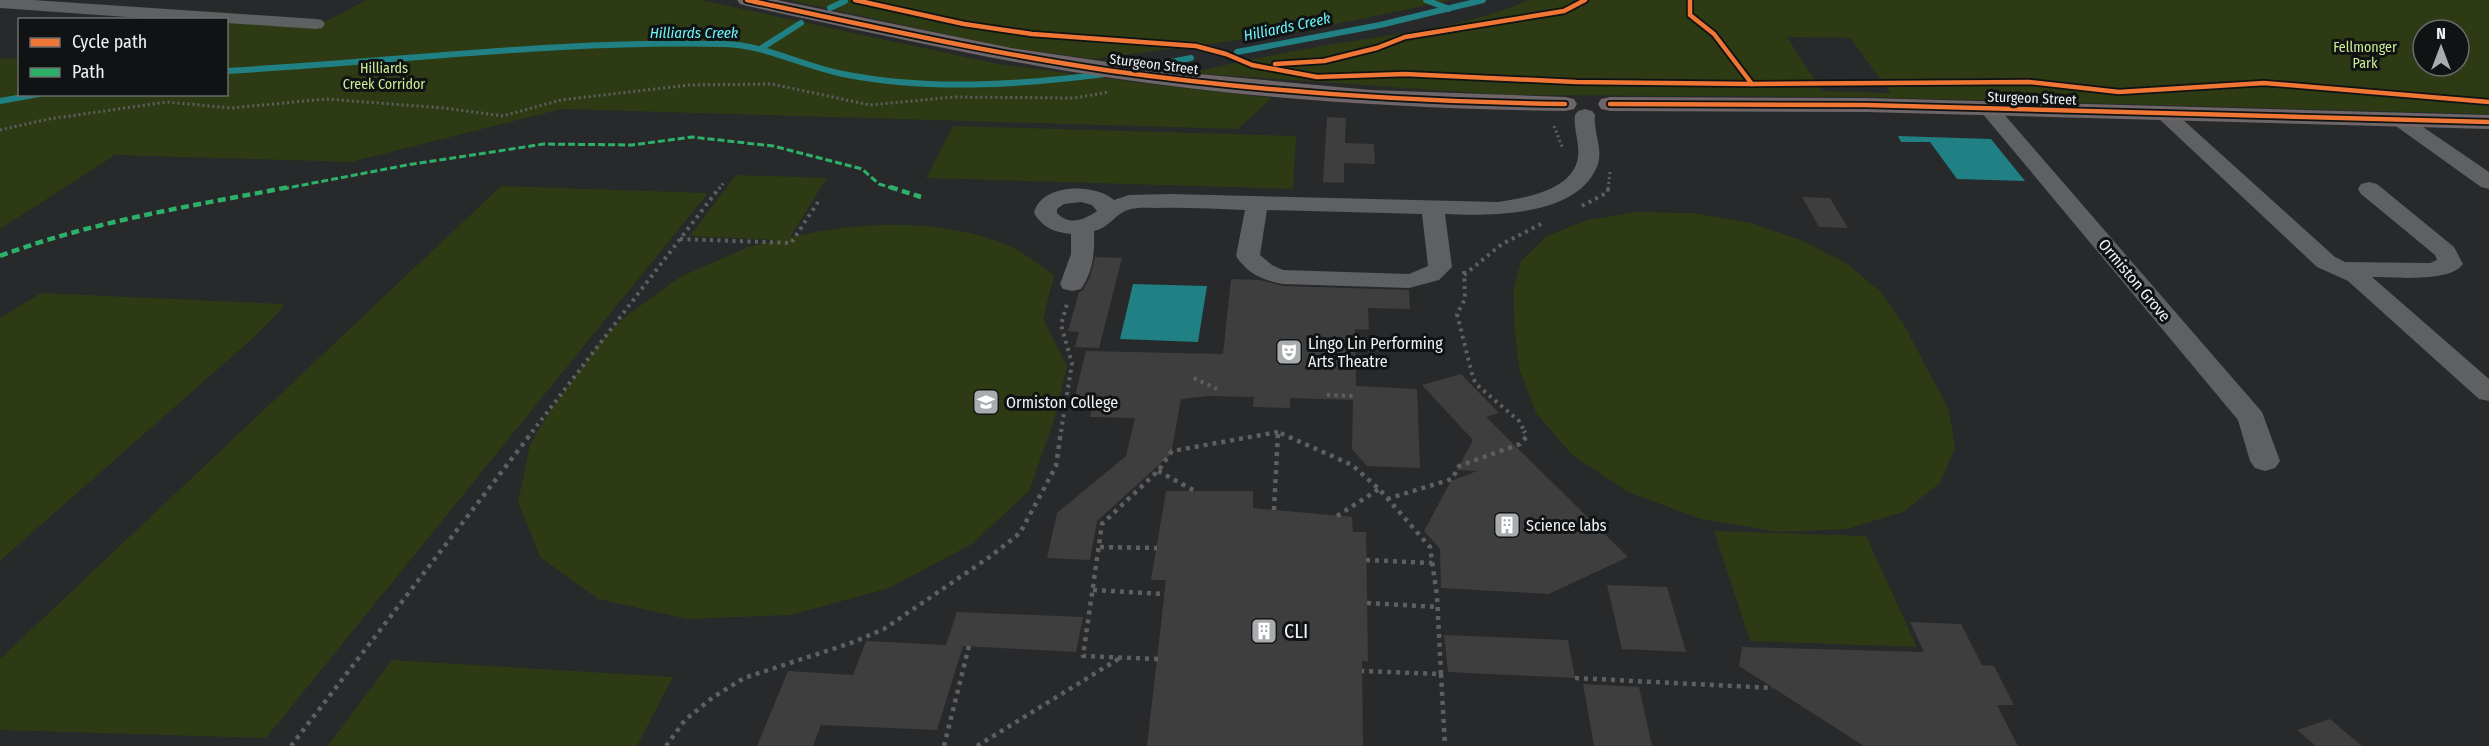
<svg xmlns="http://www.w3.org/2000/svg" width="2489" height="746" font-family="'Fira Sans Condensed',sans-serif">
<style>
.green{fill:#2d3a13;fill-rule:evenodd}
.water{fill:#208083}
.lines{fill:none;stroke-linecap:round;stroke-linejoin:round}
.stream{stroke:#208083;stroke-width:6}
.building{fill:#3e3e3f}
.path-far2{stroke:#5e5f61;stroke-width:3;stroke-dasharray:2 3;stroke-linecap:butt}
.path-far1{stroke:#5e5f61;stroke-width:4;stroke-dasharray:3 4.5;stroke-linecap:butt}
.path{stroke:#5e5f61;stroke-width:4.5;stroke-dasharray:4 5;stroke-linecap:butt}
.minor{fill:#5e6062;fill-rule:evenodd}
.major{fill:#6d6567;fill-rule:evenodd}
.quiet-far1{stroke:#2db169;stroke-width:3;stroke-dasharray:7 3;stroke-linecap:butt}
.quiet{stroke:#2db169;stroke-width:4.5;stroke-dasharray:8 4.5;stroke-linecap:butt}
.cycleway-casing{stroke:#101213;stroke-width:8}
.cycleway{stroke:#f07635;stroke-width:4.5}
.labels{text-anchor:middle;stroke-width:6;stroke-linejoin:round;paint-order:stroke}
.far-park-label{font-size:14px;fill:#cdee94;stroke:#101213}
.far-street-label{font-size:14px;fill:#eff2f5;stroke:#101213}
.far-water-label{font-size:15px;font-style:italic;fill:#6af6fa;stroke:#101213}
.street-label{font-size:16px;fill:#eff2f5;stroke:#101213}
.poi-label{font-size:16px;fill:#eff2f5;stroke:#101213;text-anchor:start}
.near-poi-label{font-size:20px;fill:#eff2f5;stroke:#101213;text-anchor:start}
</style>
<rect width="100%" height="100%" fill="#27292b"/>
<path class="green" d="M366,0h335l297,64 160,21 114,13 -34,31 -676,-20 -211,53 -236,-7 -115,74v-171l19,1 1,35h206v-74l-13,-8 114,9z
M789,0h662l-157,33 -201,26 -94,-13z
M1529,0h960v114l-629,-17 -354,-2 -315,-22c56,-14 111,-24 168,-33 57,-9 117,-16 170,-40zM2423,30h36v36h-36zM1787,37l63,1 41,55 -69,-2z
M953,126l343,10 -3,53 -367,-11z
M736,175l91,3 -37,59c71,-16 154,-20 222,10 14,7 28,19 42,28l-11,44 24,47 -13,54 -25,71 -57,53 -83,44 -98,27 -104,4 -89,-20 -58,-42 -22,-55 12,-57 17,-30 57,-78 22,-21 54,-39 68,-30 29,-7 -87,-4z
M501,186l207,7 -442,545 -266,-8v-71z
M1637,212l56,1 58,10 50,17 45,23 35,29 22,31 46,87 6,38 -15,35 -37,29 -56,17 -68,3 -78,-13 -73,-27 -56,-37 -36,-42 -16,-42 -5,-35 -2,-44 8,-31 26,-25 40,-16z
M41,293l243,11 -6,9 -25,25 -253,223v-243z
M1714,531l152,5 51,111 -167,-6z
M392,660l281,17 -36,69h-309z"/>
<path class="water" d="M1898,136l93,3 34,42 -68,-2 -27,-37h-29z
M1133,284l74,2 -9,56 -78,-3z"/>
<g class="lines">
<path class="stream" d="M1426,0l23,9
M830,8l15,-7
M760,49l41,-26
M1237,52l143,-27 103,-25
M1136,69l55,-11
M226,71c166,-9 332,-31 498,-27 42,1 78,22 119,30 85,17 176,11 262,0
M0,101l39,-7"/>
</g>
<path class="building" d="M1327,117l19,1 -1,25 29,1 1,20 -31,-1v20l-21,-1z
M1802,197l28,1 18,30 -29,-1z
M1095,257l27,1 -23,90 -24,-1 4,-15 -11,-1 11,-39 4,-2 7,-13z
M1231,279l29,1 23,6 126,4 1,19 -42,-1 1,22 -14,-1 1,57 61,3 3,79 -53,-2 -15,-17 1,-49 -63,-2v10l-37,-1 1,-10 -46,-1 -27,3 -10,55 -74,67 -7,39 -43,-2 10,-45 69,-57 9,-38 -45,-1 3,-16 -19,-1 12,-49 137,3z
M1461,374l38,39 -13,4 142,140 -79,37 -108,-6 -1,-39 -16,-18 27,-50 26,-10 -20,-1 16,-30 -51,-55z
M1166,491h87v17l99,9 1,15h13l2,130 -6,-1 1,85h-216l19,-166h-15z
M1607,585l60,2 19,65 -64,-3z
M957,612l126,5 -7,35 -113,-6 -26,84 -116,-5 -8,21h-56l31,-75 65,4 13,-34 80,4z
M1910,622l51,2 21,41 12,1 20,39h-17l21,41h-154l-125,-80 3,-19 182,5z
M1444,635l124,5 7,38 -127,-6z
M1583,684l56,3 13,59h-58z
M2330,719l32,27h-46l-19,-16z"/>
<g class="lines">
<path class="path-far2" d="M997,29l67,8 132,9 30,8 24,10
M1379,75l55,1
M1565,81l43,1
M1903,83l126,-1 47,6
M2164,90l100,-7 158,14
M1554,126l9,23
M0,130l49,-11 118,-17 65,6 94,-9 118,9 59,8 58,-16 128,-15 83,-1 98,21 84,-8 121,1 34,-6
M719,189l6,-8
M1608,189l2,-17"/>
<path class="path-far1" d="M1582,206l26,-14v-5
M680,239l111,4 27,-41
M1464,271l1,28 -8,15 16,64 4,7 42,36 6,11
M1464,275l38,-31 43,-22
M1194,378l25,12
M1327,395l26,1
M532,432l188,-245
M1061,432l11,-69 -11,-38 6,-21"/>
<path class="path" d="M1158,471l37,20
M1387,499l65,-20 7,-13 61,-22 7,-8 -3,-5
M1274,510l4,-78 74,33 27,24 51,58 7,49 4,78 -79,-3
M1337,516l42,-27
M1100,547l57,1
M1366,560l66,3
M1093,590l72,4
M1367,603l71,4
M1158,659l-75,-3 19,-132 56,-53 14,-20 106,-19
M1441,674l4,72
M1575,678l198,10
M291,746l242,-315
M666,746l19,-26 27,-22 32,-20 107,-35 33,-14 107,-73 29,-23 36,-67 5,-35
M944,746l25,-100
M977,746l143,-88"/>
<path class="minor" d="M0,0h33l283,19 6,1 3,4 -3,4 -6,1 -90,-6v-3h-57l-169,-12z
M1989,103l7,2 266,307 18,49 -5,7 -10,3 -10,-3 -5,-7 -12,-41 -256,-307 -3,-4 3,-4z
M2164,107l7,2 164,148 10,5 85,1 7,-3 -2,-5 -74,-61 -3,-5 3,-5 8,-2 8,2 77,63 9,17c-13,19 -69,13 -91,13l117,102v22l-10,-2 -131,-118 -31,-14 -160,-150 -3,-4 3,-4z
M1585,109l7,2 3,4c-2,18 10,37 1,54 -22,48 -107,47 -151,45l7,53 -13,13 -30,8 -126,-4c-21,-4 -35,-10 -47,-28l9,-46c-30,-1 -60,-3 -89,-2 -9,0 -19,-1 -28,2 -13,4 -19,18 -34,21 1,21 -1,41 -13,58l-9,2 -9,-2 -3,-5 11,-30v-20c-17,-2 -28,-6 -37,-21 6,-29 60,-31 80,-13l15,-5 41,-1 328,8c27,-4 76,-12 80,-45 2,-14 -5,-28 -3,-42l3,-4zM1081,202l11,3 5,6c-13,9 -28,15 -40,2v-4l7,-5zM1267,210l155,4 6,52 -19,8 -126,-4 -11,-5 -12,-10z
M2400,114l7,2 82,56v17l-8,-2 -88,-63 -3,-4 3,-4z"/>
<path class="major" d="M737,0h40l234,48 166,24 194,18 194,7 9,2 3,5 -3,5 -9,2c-151,-2 -303,-11 -453,-33 -123,-18 -244,-46 -365,-72l-7,-2z
M1610,97l256,1 623,17v14l-623,-17 -256,-1 -9,-2 -3,-5 3,-5z"/>
<path class="quiet-far1" d="M282,189l125,-24 137,-21 88,1 60,-8 81,9 89,23 17,15 16,5"/>
<path class="quiet" d="M890,187l31,10
M0,256c93,-35 192,-50 289,-69"/>
<defs>
<path id="cycleway" d="M747,0c121,26 243,53 365,71 151,21 302,31 453,33
M855,0l109,24 68,10 164,12 30,8 26,11 65,12 88,-3 171,8 176,2 277,-2 90,10 145,-9 225,19
M1690,0v15l24,19 38,50
M1275,64l49,-3 53,-13 28,-11 159,-26 21,-11
M1610,104l256,1 623,17"/>
</defs>
<use href="#cycleway" class="cycleway-casing"/>
<use href="#cycleway" class="cycleway"/>
</g>
<defs>
<symbol id="theatre-square" viewBox="-11 -11 22 22"><rect x="-9" y="-9" width="18" height="18" rx="4" fill="#a9acae" stroke="#101213"/><path d="M-5-5.5Q0-4 5-5.5V0Q5 5 0 6Q-5 5-5 0ZM-3.3-2.5H-1v1.5H-3.3ZM1-2.5H3.3v1.5H1ZM-2.8 1Q0 5.5 2.8 1Z" fill="#fff"/></symbol>
<symbol id="school-square" viewBox="-11 -11 22 22"><rect x="-9" y="-9" width="18" height="18" rx="4" fill="#a9acae" stroke="#101213"/><path d="M0-5L7-2L0 1L-7-2ZM-4 1L0 2.5L4 1V4Q0 6-4 4Z" fill="#fff"/></symbol>
<symbol id="building-square" viewBox="-11 -11 22 22"><rect x="-9" y="-9" width="18" height="18" rx="4" fill="#a9acae" stroke="#101213"/><path d="M-4-6H4V6H1V3H-1V6H-4ZM-2.5-4.3h1.7v1.8h-1.7ZM.8-4.3h1.7v1.8H.8ZM-2.5-1h1.7V.8h-1.7ZM.8-1h1.7V.8H.8Z" fill="#fff"/></symbol>
</defs>
<g fill-rule="evenodd">
<use href="#theatre-square" x="1274" y="337" width="30" height="30"/>
<use href="#school-square" x="971" y="387" width="30" height="30"/>
<use href="#building-square" x="1492" y="510" width="30" height="30"/>
<use href="#building-square" x="1249" y="616" width="30" height="30"/>
</g>
<g class="labels">
<g class="far-park-label">
<text x="2365" y="52">Fellmonger<tspan x="2365" dy="16">Park</tspan></text>
<text x="384" y="73">Hilliards<tspan x="384" dy="16">Creek Corridor</tspan></text>
</g>
<g class="far-street-label">
<text transform="translate(1154 64) rotate(7)" y="5">Sturgeon Street</text>
<text transform="translate(2032 98) rotate(2)" y="5">Sturgeon Street</text>
</g>
<g class="far-water-label">
<text transform="translate(1287 27) rotate(-12)" y="5">Hilliards Creek</text>
<text x="694" y="38">Hilliards Creek</text>
</g>
<g class="street-label">
<text transform="translate(2135 280) rotate(50)" y="6">Ormiston Grove</text>
</g>
<g class="poi-label">
<text x="1308" y="349">Lingo Lin Performing<tspan x="1308" dy="18">Arts Theatre</tspan></text>
<text x="1006" y="408">Ormiston College</text>
<text x="1526" y="531">Science labs</text>
</g>
<g class="near-poi-label">
<text x="1284" y="638">CLI</text>
</g>
</g>
<rect x="18" y="18" width="210" height="78" fill="#101213" stroke="#696c6d" stroke-width="1.5"/>
<rect x="30" y="38" width="30" height="9" fill="#f07635" stroke="#696c6d" stroke-width="1.5"/>
<text x="72" y="48" font-size="18" fill="#eff2f5">Cycle path</text>
<rect x="30" y="68" width="30" height="9" fill="#2db169" stroke="#696c6d" stroke-width="1.5"/>
<text x="72" y="78" font-size="18" fill="#eff2f5">Path</text>
<g transform="translate(2441 48)"><circle r="28" fill="#101213" stroke="#696c6d" stroke-width="1.5"/>
<path d="M0-4.5L10 22L0 15L-10 22Z" fill="#a9acae"/>
<text y="-9" font-size="16" font-weight="bold" text-anchor="middle" fill="#eff2f5">N</text>
</g>
</svg>
